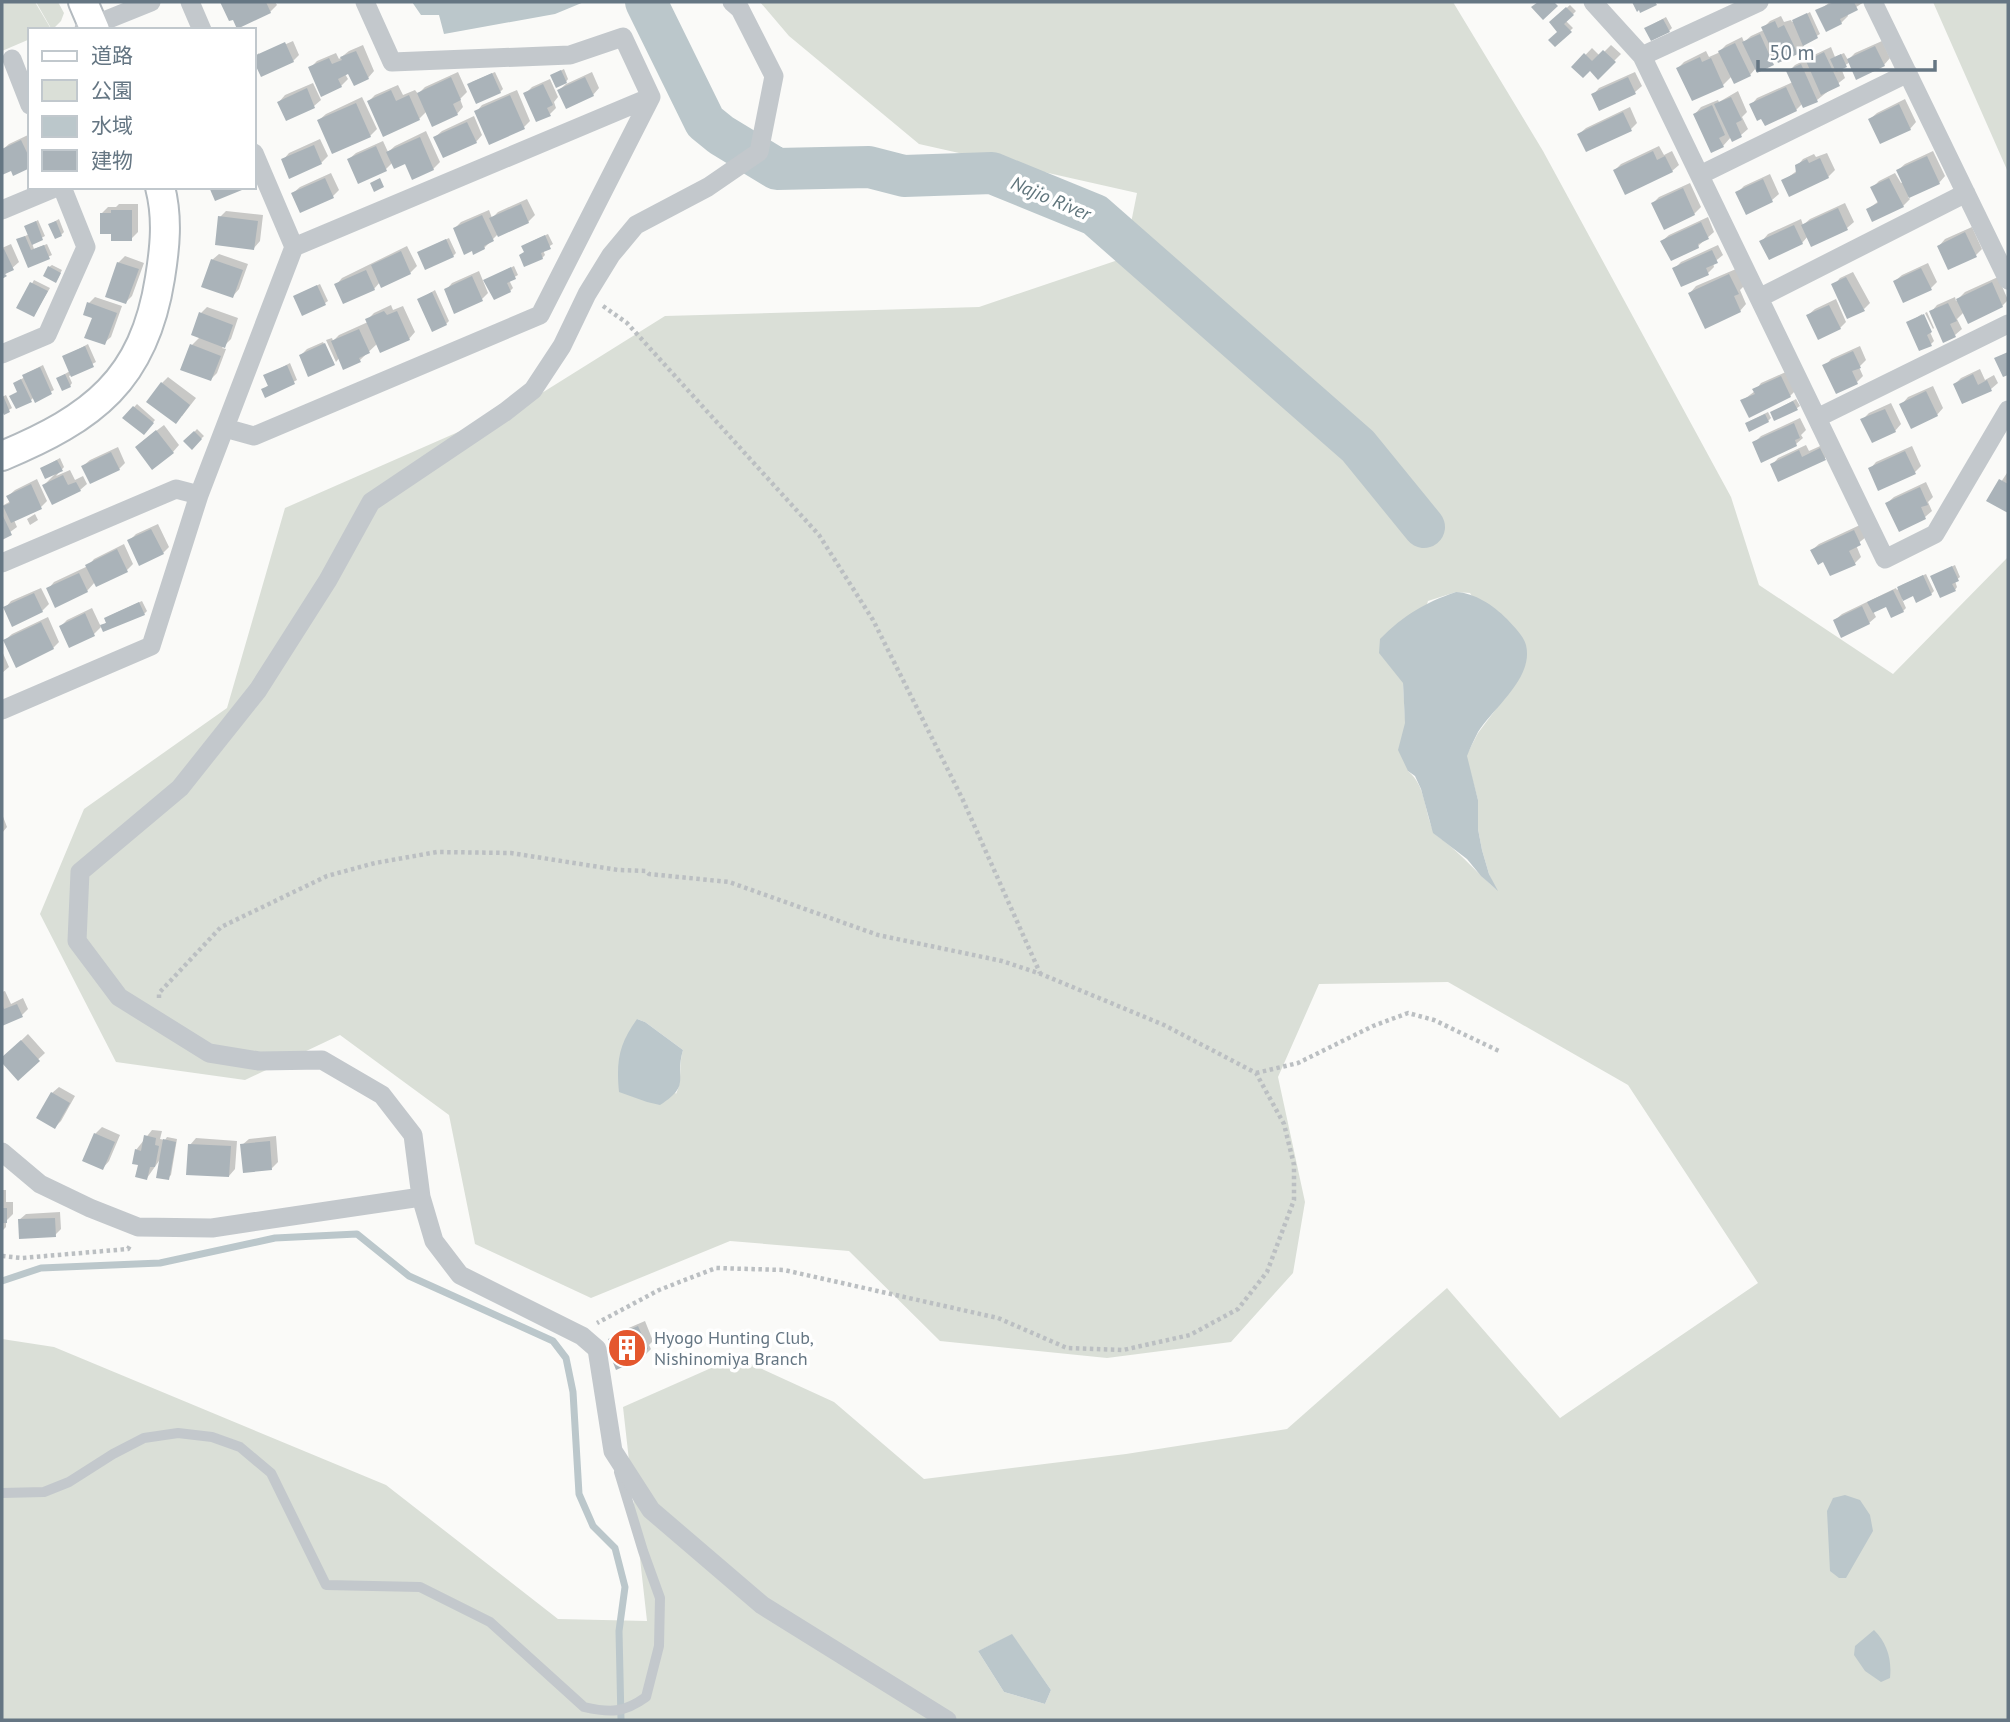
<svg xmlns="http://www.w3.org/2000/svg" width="2010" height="1722" font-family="'PT Sans','Noto Sans JP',sans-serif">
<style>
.green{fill:#dadfd7;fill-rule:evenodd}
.water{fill:#bbc7cb}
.shadow{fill:#0003}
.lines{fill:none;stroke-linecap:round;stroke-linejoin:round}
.stream{stroke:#bbc7cb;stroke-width:7}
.river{stroke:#bbc7cb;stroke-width:42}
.building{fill:#aab3b9}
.secondary-casing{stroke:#b3babf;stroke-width:32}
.path{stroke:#bbbfc2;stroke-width:4.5;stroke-dasharray:3.5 3.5;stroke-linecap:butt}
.lane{stroke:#c3c8cc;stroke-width:10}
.street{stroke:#c3c8cc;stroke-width:19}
.secondary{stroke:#fff;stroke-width:28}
.labels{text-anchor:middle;stroke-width:7;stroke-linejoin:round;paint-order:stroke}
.poi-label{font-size:18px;fill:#657683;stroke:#fff;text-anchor:start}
.water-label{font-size:19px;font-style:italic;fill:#60757c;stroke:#fff}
</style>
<rect width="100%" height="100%" fill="#fafaf8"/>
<path class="green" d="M2,2h33l16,27 -21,1v9l-28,12z
M36,2h22l6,11 -3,8 -9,9z
M760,2h693l90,149 188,346 28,88 134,89 115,-117v1163h-2006v-381l52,8 332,138 172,134 89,2 -24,-214 113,-50 98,45 90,77 202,-25 161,-25 160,-141 113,130 198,-135 -130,-198 -180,-103 -129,2 -41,93 27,125 -12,71 -62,69 -124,16 -167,-17 -91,-90 -119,-10 -139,57 -116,-54 -26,-129 -109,-80 -95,45 -129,-18 -76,-148 44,-105 143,-101 58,-200 244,-107 136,-85 314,-9 145,-49 13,-65 -218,-49 -130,-108zM1456,592l14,1 50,84 -42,56 -12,23 12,44v29l4,21 7,24 7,15c-18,-15 -33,-33 -52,-48 -4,-3 -9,-6 -11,-11 -9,-20 -7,-44 -25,-59l-5,-88 25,-82zM637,1019l8,3 38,28c-5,15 0,30 -7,44zM1012,1635l39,55 -6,14 -41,-12 -26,-41z
M1933,2h75v170z"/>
<path class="water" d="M412,2h172l-29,12 -111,20 -5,-19h-18z
M1456,592c19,1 37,13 51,27 7,8 16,16 19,26 8,33 -32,62 -48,87 -4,8 -8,16 -11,24l11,44v29l4,21 7,24 9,17 -17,-15 -14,-17 -34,-26 -12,-44 -6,-13 -7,-5 -10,-21 7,-27 -2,-40 -24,-30 1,-14c24,-24 44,-36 76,-47z
M637,1019l8,3 38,28c-9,30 9,34 -23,55l-13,-3 -28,-10c-3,-31 0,-48 18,-73z
M1845,1495l15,5 10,15 3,16 -27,47h-7l-9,-7 -3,-60 6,-13z
M1874,1630c13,13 18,29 16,48l-9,4 -16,-11 -11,-16 1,-9z
M1012,1634l39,56 -6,14 -41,-12 -26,-41z"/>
<path class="shadow" d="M223,2h52l2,3 -7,7z
M1830,2h34l-17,11 1,3 -7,7 -23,-12z
M1570,5l6,6 -10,10 7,7 -18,17 5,-13 -9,-10z
M1810,12l10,22 -17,10 1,2 -7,6 -41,16 -6,7 -18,1 -9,9 -45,-17 6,-6 22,-11 3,6 9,-4 8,-8 16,-8 2,5 7,-6 13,-6 -1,-2 7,-7 11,-5 3,6 7,-2 1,2z
M1666,17l6,11 -3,3 -23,-3z
M293,41l6,14 -6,6 -32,14 -7,-17 5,-5v3z
M1882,41l8,17 -6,7 -34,-3 -9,6 4,10 -28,22 -14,3 -7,7 -30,14 -15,-19 6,-7 36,-16 -5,-10 7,-7 12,-6 1,2 6,-6 17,-8 4,10 9,-4 4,7 7,-7z
M363,45l11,26 -6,7 -19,-6 -4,2 3,5 -7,7 -19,8 -12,-26 7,-7 19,-8 3,6 10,-8z
M1611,45l10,9 -23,23 -7,-7 -17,-3 18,-19 8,8z
M564,69l4,10 -2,3 -14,-7z
M458,72l9,20 -7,7 3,8 -6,7 -30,-3 -8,8 -50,-18 6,-6 23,-10 5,10 12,-5 3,4 7,-7z
M495,72l8,17 -3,3 -28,-10z
M592,72l7,16 -6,7 -34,-5 7,-6z
M1635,72l7,14 -7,6 -35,17 -7,-14 6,-7z
M550,79l8,18 -4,5 2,6 -6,6 -25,-20 7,-7z
M313,83l8,17 -7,6 -35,-4 6,-7z
M517,90l13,31 -6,6 -48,-15 6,-7z
M1738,91l9,21 -5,5 6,12 -7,6 -10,2 -8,9 -28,-32 6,-7 17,-7 1,2z
M362,97l15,32 -7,7 -51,-16 7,-6z
M1905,99l11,23 -6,7 -40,-10 7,-6z
M1630,107l7,16 -6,6 -52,5 7,-6z
M474,116l8,19 -6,7 -41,-5 7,-6z
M426,131l14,31 -7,7 -27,-8 -13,1 -7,7 -37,-10 7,-6 27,-12 5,11 7,-6z
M28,135l2,5v26l-19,2 -9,5v-23l7,-6z
M320,139l8,17 -7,7 -38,-3 6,-7z
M1659,146l5,9 8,-4 7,14 -7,6 -57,-1 6,-6z
M1933,151l12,25 -6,7 -31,14 2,2 -7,7 -35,3 11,-8 -6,-14 6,-6 16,-8 6,10 2,-1 -5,-12 7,-6z
M1827,153l8,17 -7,7 -45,4 15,-11 -1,-4 6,-7 11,-5 2,3z
M331,173l8,17 -6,6 -40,-3 7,-6z
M1770,174l9,20 -7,6 -35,-7 7,-7z
M1690,183l11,24 -7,7 -30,14 -11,-25 6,-6z
M527,199l8,16 -7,7 -31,13 -13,13 -29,-20 6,-6 28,-12 3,8 6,-6z
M1845,203l9,19 -7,6 -39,8 -6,7 -40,-2 6,-7 33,-15 2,6 7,-6z
M119,204h19v28l-7,7 -18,-7 -12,-18 7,-7h8z
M226,211l37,4 -3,26 -6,7 -34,-31z
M1708,217l6,15 -16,14 -36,-5 7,-6z
M59,219l5,13 -3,3 -11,-11z
M38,220l7,16 -13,7 2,6 13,-5 5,11 -23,11 -11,-26 11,-6 -3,-7z
M1972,227l10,22 -6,6 -37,-9 6,-7z
M548,234l5,10 -10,6 2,5 -3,3 -17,-6 -2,-6 3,-2z
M449,238l7,15 -3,3 -34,-4z
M11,244l8,18 -17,15v-29z
M1718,245l5,10 -10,8 1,4 -6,6 -34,-4 7,-7z
M407,246l10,20 -7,7 -30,9 -6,7 -38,-4 6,-7z
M219,254l29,10 -9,25 -6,7 -21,-36z
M125,256l19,7 -12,33 -6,6 -8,-39z
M1928,263l9,19 -6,6 -36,-7 7,-6z
M52,265l10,5 -4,8 -9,-11z
M514,266l4,9 -9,5 4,8 -3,3 -24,-11z
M1736,269l8,17 -4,4 6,14 -6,7 -50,-18 6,-7z
M479,271l9,22 -6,6 -36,-9 6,-7z
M1853,272l17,31 -6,6 -30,-24 6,-7z
M1998,277l10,23 -6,6 -38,6 -7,7 5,10 -7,6 -24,-23 6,-7 18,-8 1,4 9,-9z
M34,280l16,8 -16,27 -15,-8z
M320,284l8,17 -3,2 -30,-7z
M435,290l14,31 -3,3 -26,-25z
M95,297l27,9 -11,31 -7,6 -15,-40z
M1836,299l10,23 -6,6 -32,-13 7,-6z
M391,305l2,5 10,-4 12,26 -6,7 -31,4 -18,17 -20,-3 -4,5 -10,-22 6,-2 1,3 6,-6 29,-13 -1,-2 7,-7z
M207,307l31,11 -7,21 -9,9 4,1 -9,24 -6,6 -19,-34 8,-8 1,-24z
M1927,312l7,16 -1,1 -8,-16z
M1922,314l12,27 -3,3 -23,-21z
M323,342l11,21 -25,11 -8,-19 6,-6z
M88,344l8,18 -27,14 3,7 -2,3 -12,-8 12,-7 -6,-14z
M1860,346l6,14 -7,7 4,9 -6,6 -32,-16 6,-7z
M290,363l7,17 -31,16v-9l3,-2 -4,-9z
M43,365l11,25 -18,10 -2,-3 -3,3 -12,-9 -1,-10 7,-4 2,-4z
M1980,369l5,11 9,-5 4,8 -7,6 -28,13 -8,-18 6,-6z
M1788,371l9,18 -7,7 -48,5 13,-10 6,-8z
M168,377l28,21 -14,18 -20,-33z
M1933,386l10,22 -6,7 -35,-11 6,-7z
M6,395l6,13 -8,5 -1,-3 -1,2v-15z
M1796,399l4,7 -3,2 -25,4z
M1891,403l10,21 -6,7 -33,-11 7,-7z
M137,404l18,16 -11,13 -19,-16z
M1768,412l3,6 -3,3h-18z
M1800,418l6,12 -5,5 2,3 -7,6 -42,-1 7,-7z
M164,425l15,20 -6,7 -30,-11z
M197,429l7,7 -12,11 -6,-6z
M1827,443l4,9 -6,6 -53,7 6,-7 28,-13 3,6z
M1912,446l9,20 -6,6 -45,-3 6,-7z
M118,447l7,16 -6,6 -36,-3 7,-6z
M60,458l4,9 -8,9 14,-6 5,10 8,-4 4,8 -7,6 -36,-5 13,-13 -15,-4z
M2007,473l1,1v37l-19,-11z
M37,479l10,22 -6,6 -27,13 3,7 -15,11v-32l9,-5 -3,-5 7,-6z
M1926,482l7,15 -5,5 4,9 -7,6 -38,-14 7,-6z
M35,514l3,6 -8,5 -3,-6z
M158,524l11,23 -6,6 -34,-12 7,-7z
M1860,525l6,12 -10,8 5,12 -6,6 -31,-3 -12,-10 7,-6z
M124,544l9,20 -6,6 -32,12 -8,9 -39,-2 6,-7 34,-16 6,-7z
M1955,565l5,12 -5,4 2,6 -2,3 -23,-14z
M1926,574l8,17 -3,3h-17l-12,5 4,9 -3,3 -17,-6 -13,6 3,6 -7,6 -34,-3 7,-6 54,-26 1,2 5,-5z
M41,588l8,16 -7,7 -37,-3 6,-7z
M142,601l5,10 -3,3 -42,12 -8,8 -24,12 -9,-20 6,-6 25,-12 9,19 6,-5 -1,-4 3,-2z
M48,617l11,25 -6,6 -48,-8 7,-6z
M2,651l7,16 -7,6z
M2,814l5,13 -5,6z
M5,991l6,13 12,-6 5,11 -7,7 -19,9v-33z
M28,1034l17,19 -27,25 -16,-19z
M59,1087l16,9 -14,25 -6,6 -3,-34z
M102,1127l18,8 -11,26 -6,7 -8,-34z
M152,1130l10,1 -2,8 5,1 2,-3 10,2 -6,36 -3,3 -7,-20 -14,20 -7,-14 -4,-14z
M276,1136l2,26 -6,6 -30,-23 7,-6z
M196,1138l41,3 -2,28 -6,7 -39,-31z
M2,1190h4v12h7v12l-7,7v6l-4,4z
M60,1212l1,17 -6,6 -36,-15 7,-6z
M645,1321l8,20 -4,4 2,4 -7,7 -32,-12 -2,-5 7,-6z"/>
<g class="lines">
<path class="stream" d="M2,1281l39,-13 119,-5 115,-25 82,-4 52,42 144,65 13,17 7,34 6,102 14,32 22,22 10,39 -6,44 2,89"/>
<path class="river" d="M646,2l59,120 16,13 56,34 92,-2 35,9 88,-3 103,42 263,231 66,81"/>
</g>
<path class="building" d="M220,2h46l5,11 -34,16 -4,-9 -4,1z
M1538,2h16l4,4 -15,14 -12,-13z
M1632,2h23l2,3 -17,8 -1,-3 -2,2z
M1834,2h20l4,8 -18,9 2,5 -16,8 -11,-22z
M1566,7l8,8 -10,9 8,8 -17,15 -7,-7 9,-8 -8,-10z
M1807,13l11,25 -15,8 -11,-26z
M1663,19l7,13 -19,9 -7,-13z
M1775,21l3,7 6,-3 14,29 -20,9 -17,-36z
M1760,34l14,31 -17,8 -15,-31z
M285,42l9,20 -33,15 -7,-15v-6z
M1735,43l16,33 -17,8 -16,-33z
M1875,46l10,20 -29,14 -9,-21z
M1603,50l13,12 -18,18 -8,-9 -7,7 -12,-11 13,-14 8,8z
M356,51l13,28 -15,7 -6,-12 -10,5 4,8 -21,10 -13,-30 21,-9 3,6 10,-4 -2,-3z
M1824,52l16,34 -19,9 -15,-34z
M1841,54l6,13 -11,5 -6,-13z
M1700,57l2,5 9,-4 13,29 -32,14 -16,-33z
M1801,64l17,38 -15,6 -17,-37z
M561,70l6,13 -11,5 -6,-13z
M492,73l9,20 -25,11 -9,-20z
M451,77l10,23 -8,4 5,11 -26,12 -15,-34z
M585,77l9,19 -28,13 -9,-19z
M1628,77l8,17 -37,17 -8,-17z
M543,84l10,21 -6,3 4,8 -15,6 -13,-29z
M1786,87l11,24 -32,15 -4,-7 -4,2 -8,-17z
M307,88l8,20 -29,13 -9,-19z
M391,90l5,11 13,-6 11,25 -37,17 -16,-36z
M510,95l15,34 -36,16 -15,-34z
M1731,97l11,23 -6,3 6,14 -10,5 -18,-38z
M356,103l15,34 -39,17 -15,-34z
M1899,104l12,26 -31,14 -12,-25z
M1712,105l13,30 -6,3 5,9 -13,6 -18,-39z
M1623,112l9,19 -46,21 -9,-18z
M467,122l10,21 -34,15 -10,-21z
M420,137l14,33 -22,10 -7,-16 -11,5 -8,-17z
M21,140l9,19v9l-17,8 -2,-5 -9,4v-26z
M314,145l8,19 -33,15 -8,-20z
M376,146l11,25 -29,13 -11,-25z
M1653,151l4,9 8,-4 8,16 -48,23 -12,-25z
M1927,156l13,28 -31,14 -13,-28z
M1820,158l9,20 -40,19 -8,-17 15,-7 -1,-8 12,-6 2,4z
M325,178l9,20 -34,15 -9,-20z
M380,178l4,9 -10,5 -4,-9z
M1889,178l15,29 -32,15 -6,-13 12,-6 -8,-16z
M1763,179l10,23 -27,13 -11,-23z
M209,187h32l1,3 -27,11z
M1683,188l12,27 -31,15 -13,-27z
M521,204l8,19 -31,14 -9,-19z
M1838,208l10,22 -37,17 -10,-22z
M111,210h21v31h-21v-7h-11v-21h11z
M482,215l12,26 -10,5 1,3 -12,6 -1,-4 -8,4 -11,-27z
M218,216l40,5 -4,29 -39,-5z
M36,221l7,19 -11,5 -8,-19z
M56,221l6,15 -7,3 -7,-15z
M1701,222l8,17 -11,5 1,4 -28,13 -11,-20z
M1794,225l9,19 -34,16 -10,-19z
M1965,232l12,25 -29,13 -11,-24z
M545,235l6,14 -10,4 2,6 -19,8 -5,-12 5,-3 -3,-6z
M25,236l6,14 13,-5 6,14 -22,9 -12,-29z
M446,239l8,18 -29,13 -8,-18z
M4,249l10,21 -9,4 2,2 -5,3v-29z
M1712,250l6,13 -12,5 3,7 -28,12 -9,-19z
M401,251l10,23 -30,14 -10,-23z
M211,259l32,11 -10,28 -32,-11z
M117,262l22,7 -13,35 -21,-7z
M48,266l13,7 -5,10 -13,-7z
M511,267l5,12 -9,4 4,9 -17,8 -11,-20z
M1921,268l11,22 -29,13 -10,-22z
M366,270l9,20 -32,14 -9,-20z
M1729,274l10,20 -5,2 7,16 -36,17 -17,-36z
M472,276l11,25 -29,13 -10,-25z
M1846,277l19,34 -18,8 -16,-35z
M30,282l18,9 -14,26 -18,-9z
M1992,282l11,25 -35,17 -12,-25z
M317,285l9,20 -24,11 -9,-20z
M432,292l15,33 -15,7 -15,-33z
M87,302l30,11 -12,32 -21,-7 8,-20 -9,-3z
M1948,303l9,18 -7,3 6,13 -13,6 -14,-32z
M1829,305l12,24 -23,11 -12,-25z
M384,311l3,4 10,-4 13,29 -30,13 -15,-34z
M199,312l34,13 -8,23 -34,-13z
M1924,314l8,18 -5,3 5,11 -13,5 -13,-29z
M359,329l11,24 -11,5 2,4 -18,8 -12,-29z
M325,343l10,22 -27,12 -9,-22z
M190,344l31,12 -10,25 -31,-11z
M85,346l9,21 -23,10 -9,-21z
M1853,351l8,17 -9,3 6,13 -22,10 -14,-29z
M2008,352v23l-5,2 -9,-19z
M287,365l8,19 -30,14 -4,-9 7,-3 -5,-11z
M40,367l12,27 -17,9 -13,-28z
M65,374l6,13 -9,4 -6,-13z
M1973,374l5,11 9,-5 5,11 -30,13 -9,-20z
M1781,376l10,21 -42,21 -9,-18 15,-6 -3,-5z
M21,379l11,23 -16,7 -7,-13 8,-4 -4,-9z
M161,382l29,23 -14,19 -30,-22z
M1926,391l12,25 -27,13 -12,-25z
M2,393l8,19 -6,3 -2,-4z
M1793,401l5,9 -24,11 -4,-9z
M133,406l21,17 -10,12 -22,-17z
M1885,409l11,23 -24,11 -12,-24z
M1765,414l4,8 -20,10 -4,-9z
M1794,423l6,15 -5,2 2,6 -36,17 -9,-21z
M156,430l18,23 -22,17 -17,-23z
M194,431l8,8 -10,11 -9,-9z
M1820,448l6,12 -48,22 -8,-18 29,-14 3,7z
M1905,451l11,23 -38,17 -10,-23z
M111,452l9,18 -30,14 -9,-18z
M57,460l6,11 -18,8 -5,-11z
M63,475l5,10 8,-3 5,9 -29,14 -10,-20z
M1999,479l9,5v29l-22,-12z
M31,484l11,25 -31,14 -8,-17 7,-3 -4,-7z
M1920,487l8,18 -7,2 5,12 -27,13 -14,-29z
M2,514l10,21 -10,5z
M151,529l13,25 -25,12 -12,-26z
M1854,530l7,15 -12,6 7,14 -26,11 -7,-14 -5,3 -8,-15z
M117,549l11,23 -32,15 -11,-22z
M1952,566l7,15 -7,3 4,7 -16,7 -10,-22z
M79,573l9,19 -33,16 -9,-20z
M1923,575l9,20 -16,8 -3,-7 -10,5 -6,-14z
M1893,590l11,22 -13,6 -5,-11 -13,6 -6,-11z
M34,593l9,19 -31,15 -9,-20z
M139,602l6,13 -42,17 -3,-7 6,-2 -2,-5z
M1862,606l8,18 -29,14 -8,-18z
M85,613l10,23 -26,12 -10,-22z
M41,622l13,27 -38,19 -13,-28z
M2,1004l2,5 13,-5 6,13 -21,9z
M21,1040l19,21 -22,20 -16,-18v-6z
M51,1092l19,11 -15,26 -19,-11z
M94,1133l21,9 -12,28 -21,-9z
M144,1135l12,3 -1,7 4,1 -4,21h-5l-3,13 -12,-3 3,-12 -6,-1 3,-15 6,2z
M163,1139l13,3 -7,38 -13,-2z
M270,1141l2,29 -29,3 -3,-29z
M188,1144l43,2 -2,31 -43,-2z
M2,1208h5v15h-5z
M55,1218l1,19 -37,2 -1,-20z
M638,1326l10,23 -5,2 2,6 -29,13 -9,-23 4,-2 -3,-6z"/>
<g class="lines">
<defs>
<path id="secondary" d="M83,2l12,28
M2,456c91,-38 142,-76 158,-178 5,-31 8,-60 0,-91"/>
</defs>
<use href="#secondary" class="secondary-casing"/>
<path class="path" d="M603,306l24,17 192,212 54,85 89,178 78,175
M159,998v-5l62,-66 106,-51 48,-13 62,-11 74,1 107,17 28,1 3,3 80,8 149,53 124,26 39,13 123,51 92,48 28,51 10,41v35l-27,72 -29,37 -48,26 -67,15 -56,-2 -69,-30 -214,-48 -68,-2 -57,22 -62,33
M1256,1073l42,-10 75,-37 35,-13 26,7 67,32
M2,1256l20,2 106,-9 3,-5"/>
<path class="lane" d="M2,1493l42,-1 25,-10 44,-28 31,-16 34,-5 34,4 28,10 31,26 55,112 94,2 70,35 94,85c26,6 40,6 62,-10l13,-51 1,-48 -17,-47 -24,-79"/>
<path class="street" d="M190,2l12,28
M732,2l8,7 34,67 -15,76 -51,35 -72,38 -25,30 -24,39 -25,52 -29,44 -28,22 -134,90 -43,78 -70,110 -78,98 -100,84 -3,69 42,56 90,56 50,8 63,-1 60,35 31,40 8,62 13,44 26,34 122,61 15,13 16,102 38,59 111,95 185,115
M1593,2l49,54 243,503 50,-25 73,-124
M1873,2l135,278
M84,29l67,-27
M1642,56l117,-54
M12,59l18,46
M1700,175l208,-102
M2,210l55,-23
M294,247l357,-150
M1759,298l207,-105
M2,354l45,-19 39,-88 -24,-60
M1817,418l191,-94
M225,428l29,8 286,-121 111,-218 -28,-60 -53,18 -178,7 -27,-60
M2,563l174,-74 23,6
M2,710l149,-64 48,-151 95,-248 -40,-94
M2,1152l38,32 50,24 48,19 74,1 209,-31"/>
<use href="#secondary" class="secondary"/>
</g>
<defs>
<symbol id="building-disc" viewBox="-11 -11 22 22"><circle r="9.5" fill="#e4572e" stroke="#fff"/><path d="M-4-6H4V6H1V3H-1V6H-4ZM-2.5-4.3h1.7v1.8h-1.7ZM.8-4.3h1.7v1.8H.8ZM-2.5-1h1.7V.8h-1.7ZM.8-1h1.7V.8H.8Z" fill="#fff"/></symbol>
</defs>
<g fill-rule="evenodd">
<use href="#building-disc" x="605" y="1326" width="44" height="44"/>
</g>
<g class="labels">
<g class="poi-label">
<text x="654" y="1344">Hyogo Hunting Club,<tspan x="654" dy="21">Nishinomiya Branch</tspan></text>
</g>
<g class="water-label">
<text transform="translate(1051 198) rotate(23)" y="7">Najio River</text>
</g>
</g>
<rect width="2010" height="1722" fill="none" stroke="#657683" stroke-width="7"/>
<rect x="28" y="28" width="228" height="161" fill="#ffffff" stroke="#c1c8cd" stroke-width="2"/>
<rect x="42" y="51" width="35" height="10" fill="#ffffff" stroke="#c1c8cd" stroke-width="2"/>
<text x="91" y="63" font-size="21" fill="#657683">道路</text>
<rect x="42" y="80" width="35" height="21" fill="#dadfd7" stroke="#c1c8cd" stroke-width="2"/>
<text x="91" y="98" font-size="21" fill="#657683">公園</text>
<rect x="42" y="116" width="35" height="21" fill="#bbc7cb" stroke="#c1c8cd" stroke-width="2"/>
<text x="91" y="133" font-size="21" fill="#657683">水域</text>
<rect x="42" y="150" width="35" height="21" fill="#aab3b9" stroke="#c1c8cd" stroke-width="2"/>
<text x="91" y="168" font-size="21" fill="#657683">建物</text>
<path d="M1758 60v10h177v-10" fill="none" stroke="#657683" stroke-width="3.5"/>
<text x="1769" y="60" font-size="21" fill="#657683" stroke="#ffffff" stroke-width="5" paint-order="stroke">50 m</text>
</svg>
